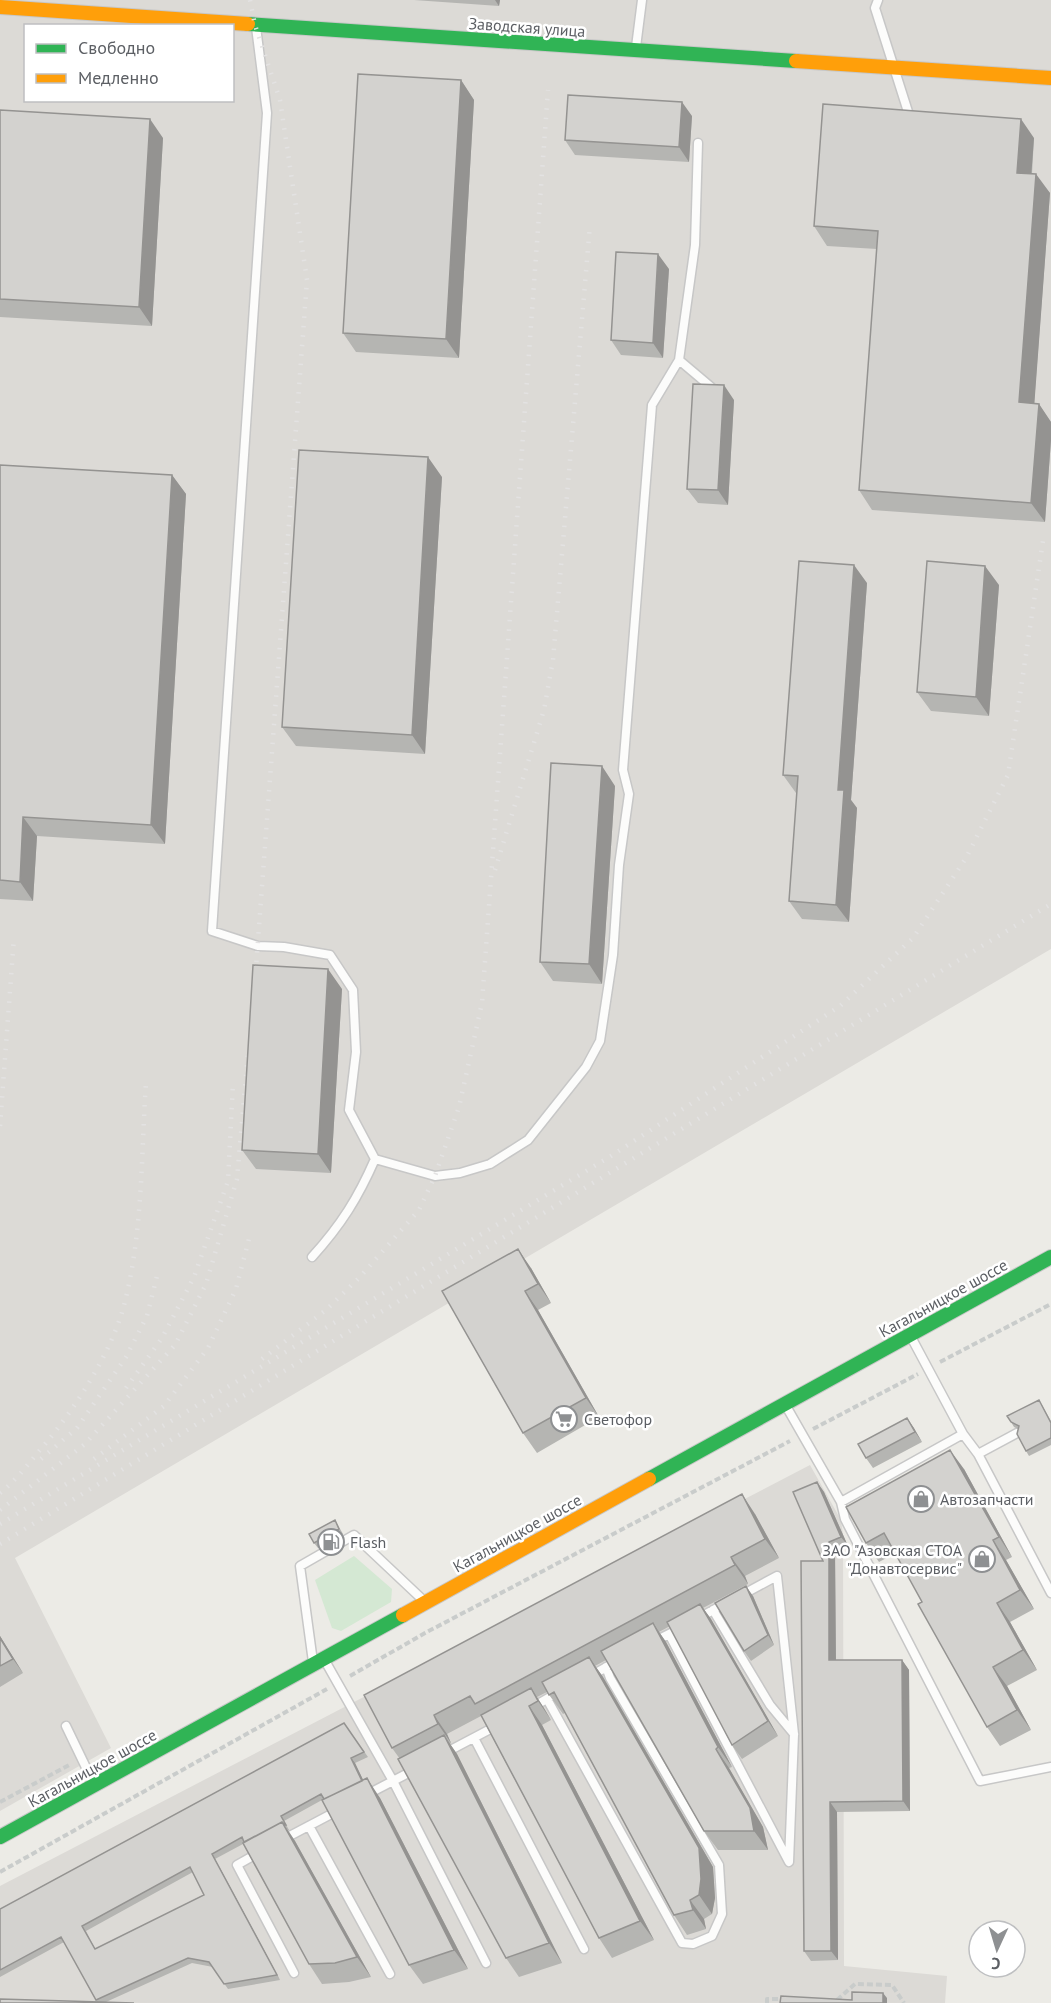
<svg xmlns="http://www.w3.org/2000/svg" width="1051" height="2003" font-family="'PT Sans',sans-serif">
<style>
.industrial{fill:#dcdad6;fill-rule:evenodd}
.green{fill:#d4e8d3}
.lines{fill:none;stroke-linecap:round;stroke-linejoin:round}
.lane-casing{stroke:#c7c7c7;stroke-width:11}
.fast-casing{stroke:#c7c7c7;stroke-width:16}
.slow-casing{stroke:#c7c7c7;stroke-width:16}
.path{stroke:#c9cccb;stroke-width:4;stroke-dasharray:6 3;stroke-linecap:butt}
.lane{stroke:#fcfcfb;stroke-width:8}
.fast{stroke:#30b455;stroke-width:14}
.slow{stroke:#ff9f0a;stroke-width:14}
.rail{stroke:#e3e2e2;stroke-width:4.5;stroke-dasharray:1.5 8;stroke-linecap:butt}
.wall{fill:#b5b5b2;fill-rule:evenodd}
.shaded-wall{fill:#949391}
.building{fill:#d3d2cf;stroke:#949391;stroke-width:1.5;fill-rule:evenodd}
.labels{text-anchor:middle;stroke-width:5;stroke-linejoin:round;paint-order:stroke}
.street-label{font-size:16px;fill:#5c5f64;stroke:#fff}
.poi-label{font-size:16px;fill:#5c5f64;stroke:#fff;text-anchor:start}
</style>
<rect width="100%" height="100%" fill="#ecebe6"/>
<path class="industrial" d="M0,0h1051v949l-1036,609 96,190 -111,63zM26,26h206v74h-206z
M810,1465l31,55 2,15 1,431 103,10 -2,27h-945v-117z"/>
<path class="green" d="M354,1556l38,33 -1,13 -50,29 -9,-3 -17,-48z"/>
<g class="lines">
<defs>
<path id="lane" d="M878,0l-3,8 35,110
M256,27l11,86 -55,818 46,15 26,1 46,8 23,35 3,62 -7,58 26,49
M636,47l6,-47
M679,360l16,-115 3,-102
M312,1257c29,-32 46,-59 63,-98l60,17 25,-3 30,-9 38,-24 58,-73 14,-26 13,-86 6,-90 10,-71 -6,-24 29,-365 27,-45 32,27
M786,1406l55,96 122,-68 -53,-99
M963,1434l15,20 73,139
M978,1454l39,-21
M841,1502l4,17 135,262 71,-14
M713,1610l57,95 24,29
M697,1619l29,-16
M669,1634l120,228 5,-128 -17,-158 -37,20
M655,1641l26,-13
M324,1659l69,122 93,182
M313,1662l-13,-96 54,-31 69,65
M589,1677l28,-16
M547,1699l135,244 11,1 19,-8 10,-22 -3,-49 -109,-187 -4,-11
M531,1708l28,-16
M66,1726l27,56
M474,1738l110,211
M443,1754l55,-29
M366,1795l50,-26
M309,1826l81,148
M282,1840l57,-30
M260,1852l-23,13 57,108"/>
<path id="fast" d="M248,24l548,37
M649,1479l402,-222
M0,1837l403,-222"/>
<path id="slow" d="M0,7l248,17
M796,61l255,17
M403,1615l246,-136"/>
</defs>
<use href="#lane" class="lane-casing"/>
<use href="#fast" class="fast-casing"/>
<use href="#slow" class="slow-casing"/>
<path class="path" d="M940,1362l111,-58
M813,1429l105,-55
M350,1676l75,-43 365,-192
M0,1802l71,-38
M0,1872l327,-183
M837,2000l18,-16 37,1 12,18
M767,2003v-4h18"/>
<use href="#lane" class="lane"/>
<use href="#fast" class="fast"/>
<use href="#slow" class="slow"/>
<path class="rail" d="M250,0l5,25 25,75 27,180 -52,701
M495,870l49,-160 9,-50 37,-435
M0,1126l14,-189
M262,1359l64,-49 34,-33 59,-67 16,-34 24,-69 23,-104 66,-913
M126,1388l36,-50 32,-61 34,-96 5,-98
M41,1459l36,-31 49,-71 21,-41 11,-44
M94,1459l70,-53 44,-58 28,-59 14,-54
M0,1493c18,-14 31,-33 46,-50 30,-36 64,-89 77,-134 20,-73 18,-152 23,-227
M0,1510l85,-66 90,-99 31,-61 31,-105 11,-126
M0,1524l611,-368 229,-150 73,-68 53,-80 42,-83 36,-241
M0,1544l1051,-640"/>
</g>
<path class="wall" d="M414,0h86l-1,6z
M461,80l13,20 -15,258 -103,-6 -13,-19z
M0,110l163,28 -11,188 -152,-9z
M692,116l-3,46 -114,-7 -10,-15z
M1034,138l-2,36 18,19 -16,211h5l12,18v18l-6,82 -173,-12 -13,-20 18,-241 -50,-3 -13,-20z
M669,269l-6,89 -42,-3 -10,-15z
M734,400l-6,105 -30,-2 -11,-14z
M0,465l172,10 14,19 -21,350 -128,-8 -4,65 -33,-2z
M442,477l-17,277 -129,-8 -14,-19z
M867,583l-16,217 6,8 -8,114 -47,-3 -13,-18 8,-108h-1l-13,-18z
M999,585l-10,131 -58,-5 -14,-19z
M615,786l-13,198 -49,-3 -13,-19z
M342,989l-11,184 -75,-4 -14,-19z
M531,1268l20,35 -13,7 61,107 -62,36 -14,-20 -81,-142z
M1042,1405l9,16v24l-22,11 -3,-5 -8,-22 -4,-2 -3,-5z
M907,1418l15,24 -49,26 -7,-10z
M964,1469l48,88 -6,3 28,49 -24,13 27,48 -30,16 24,44 -31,16 -13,-19 -65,-125 -26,-49 -17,9 -13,-19z
M817,1482l7,10 24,54 -13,6 1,108h66l7,10 1,141 -73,1 1,148 -27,1 -7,-10 19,-390z
M755,1514l24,44 -34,18 3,8 -45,24 8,11 67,117 -36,23 -10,-14 -62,-119 -11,6 7,10 66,125 -3,1 34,59 5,23h-50l-14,-19 -98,-171 -11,6 8,11 110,190 2,31 -3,16 -8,5 2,10 -19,6 -13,-20 -109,-202 -2,1 -16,-22 -10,5 14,23 -9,5 112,215 -42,18 -13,-20 -118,-222 -34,18 4,9 -1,1 7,10 105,209 -43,14 -13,-19 -106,-199 -8,-11 -28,-53z
M335,1520l8,14 -25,14 -4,-5z
M753,1596l21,49 -23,16 -7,-10z
M0,1636l23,37 -23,14z
M344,1723l24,34 -13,6 8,17 17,18 88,171 -45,15 -14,-19 -87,-165 -38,21 5,9h-1l7,11 76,136 -22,5 -27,2 -13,-20 -66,-120 -28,15 65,121 -52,9 -15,-22 -21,-4 -86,39h-9l-33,-60 -64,35v-68zM193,1872l11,23 -109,54 -9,-18z"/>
<path class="shaded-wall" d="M495,0h5l-1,6z
M461,80l13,20 -15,258 -13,-19z
M682,102l10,14 -3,46 -10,-15z
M150,119l13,19 -11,188 -13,-19z
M1021,119l13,19 -4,54 -13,-19z
M1036,174l14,19 -17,229 -14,-20z
M658,254l11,15 -6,89 -10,-15z
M724,385l10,15 -6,105 -10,-15z
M1039,404l12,18v18l-6,82 -14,-19z
M428,457l14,20 -17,277 -13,-19z
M172,475l14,19 -21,350 -14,-19z
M854,565l13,18 -16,217 6,8 -8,114 -13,-17 2,-115z
M985,566l14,19 -10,131 -13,-19z
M602,766l13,20 -13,198 -13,-20z
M23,817l14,19 -4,65 -13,-19z
M328,969l14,20 -11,184 -13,-19z
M518,1249l13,19 20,35 -13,-19z
M525,1291l13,19 61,107 -13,-19z
M907,1418l7,10 8,14 -7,-10z
M950,1450l14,19 48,88 -13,-20z
M817,1482l7,10 24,54 -7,-9z
M742,1494l13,20 24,44 -14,-19z
M993,1540l13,20 28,49 -14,-19z
M829,1542l6,10 1,118 -7,-10z
M731,1557l14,19 3,8 -13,-19z
M746,1586l7,10 21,49 -6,-10z
M997,1603l13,19 27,48 -14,-20z
M700,1604l11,15 67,117 -10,-15z
M653,1623l13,19 66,125 -14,-20z
M0,1636l23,37 -10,-14 -13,-21z
M589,1657l14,20 110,190 2,31 -3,16 -13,-19z
M902,1660l7,10 1,141 -7,-10z
M993,1667l14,19 24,44 -14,-20z
M531,1688l13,20 7,12 -13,-19z
M529,1706l13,19 112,215 -14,-19z
M434,1715l13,19 4,9 -13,-19z
M444,1735l13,19 105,209 -13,-20z
M716,1749l13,19 34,59 5,23 -14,-19z
M351,1758l4,5 12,25 -4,-5z
M367,1778l13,20 88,171 -14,-19z
M830,1802l7,10 1,148 -7,-9z
M282,1822l13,19 76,136 -14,-20z
M212,1854l3,5 65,121 -3,-5z
M690,1900l14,19 2,10 -13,-19z
M883,1993l4,5v5h-4z"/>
<path class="building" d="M358,74l103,6 -15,259 -103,-6z
M568,95l114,7 -3,45 -114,-7z
M823,104l198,15 -4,54 19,1 -17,228 20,2 -8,99 -172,-13 19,-259 -64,-5z
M0,110l150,9 -11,188 -139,-8z
M616,252l42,2 -5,89 -42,-3z
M693,384l31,1 -6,105 -31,-1z
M299,450l129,7 -16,278 -130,-8z
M0,465l172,10 -21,350 -128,-8 -3,65 -20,-2z
M799,561l55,4 -16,225h6l-8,115 -47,-4 9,-125 -15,-1z
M927,561l58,5 -9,131 -59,-5z
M551,763l51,3 -13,198 -49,-2z
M253,965l75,4 -10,185 -76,-4z
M518,1249l20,35 -13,7 61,107 -63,35 -81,-142z
M1039,1400l12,23v15l-25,13 -9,-17 2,-8 -8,-4 -4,-6z
M907,1418l8,14 -49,26 -8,-14z
M950,1450l49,87 -6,3 27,50 -23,13 26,47 -30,17 24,43 -30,17 -69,-123 4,-2 -38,-69 -18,10 -20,-36z
M817,1482l24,55 -12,5v118h73l1,141 -73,1 1,149h-27l-3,-390h22l-30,-69z
M742,1494l23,45 -34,18 4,8 -260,139 -5,-8 -36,19 4,9 -46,24 -28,-53z
M335,1520l4,9 -25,14 -5,-9z
M746,1586l22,49 -24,16 -29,-48z
M700,1604l68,117 -36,24 -65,-123z
M653,1623l65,124 -2,2 34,59 4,23h-50l-103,-180z
M0,1638l13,21 -13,7z
M589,1657l110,191 2,31 -2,16 -9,5 3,10 -19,5 -120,-223 -5,3 -7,-13z
M531,1688l7,13 -9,5 111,215 -41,17 -118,-223z
M344,1723l20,29 -13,6 11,23 -38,18 -3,-5 -40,22 5,9h-1l-3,-3 -38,20 -2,-5 -30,17 65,121 -53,9 -15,-22 -21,-4 -92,42 -35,-63 -61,33v-61zM190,1867l14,28 -109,54 -13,-23z
M444,1735l105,208 -43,15 -108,-199z
M367,1778l87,172 -45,15 -87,-165z
M282,1822l75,135 -22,6 -26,1 -66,-121z
M852,1992l31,1v10h-103l1,-7 71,4z
M0,1999l134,4h-134z"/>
<defs>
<symbol id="supermarket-ring" viewBox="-11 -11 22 22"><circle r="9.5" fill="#fff" stroke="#8e9092" stroke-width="1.5"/><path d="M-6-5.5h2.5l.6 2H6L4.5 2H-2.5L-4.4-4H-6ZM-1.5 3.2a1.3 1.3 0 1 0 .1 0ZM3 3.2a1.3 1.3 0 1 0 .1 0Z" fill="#8e9092"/></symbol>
<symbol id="shop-ring" viewBox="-11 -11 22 22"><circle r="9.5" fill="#fff" stroke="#8e9092" stroke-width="1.5"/><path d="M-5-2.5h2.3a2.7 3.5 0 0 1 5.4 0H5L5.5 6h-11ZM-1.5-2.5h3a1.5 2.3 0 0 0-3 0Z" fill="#8e9092"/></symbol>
<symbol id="fuel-ring" viewBox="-11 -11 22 22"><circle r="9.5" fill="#fff" stroke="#8e9092" stroke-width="1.5"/><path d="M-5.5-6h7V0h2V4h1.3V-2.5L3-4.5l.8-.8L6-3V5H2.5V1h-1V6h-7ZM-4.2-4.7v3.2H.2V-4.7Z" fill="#8e9092"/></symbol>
</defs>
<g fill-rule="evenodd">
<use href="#supermarket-ring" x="549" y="1404" width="30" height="30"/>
<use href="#shop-ring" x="906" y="1484" width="30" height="30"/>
<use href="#fuel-ring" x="316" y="1527" width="30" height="30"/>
<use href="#shop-ring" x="967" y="1544" width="30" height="30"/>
</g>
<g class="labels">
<g class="street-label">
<text transform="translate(527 27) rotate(4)" y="6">Заводская улица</text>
<text transform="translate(943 1298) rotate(-29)" y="6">Кагальницкое шоссе</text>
<text transform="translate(517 1533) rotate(-29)" y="6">Кагальницкое шоссе</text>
<text transform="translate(92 1768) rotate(-29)" y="6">Кагальницкое шоссе</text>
</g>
<g class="poi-label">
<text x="584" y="1425">Светофор</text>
<text x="940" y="1505">Автозапчасти</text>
<text x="350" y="1548">Flash</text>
<text x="962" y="1556" text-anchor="end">ЗАО "Азовская СТОА<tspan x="962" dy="18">"Донавтосервис"</tspan></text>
</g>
</g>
<rect x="24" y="24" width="210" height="78" fill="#ffffff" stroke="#bebfc1" stroke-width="1.5"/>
<rect x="36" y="44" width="30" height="9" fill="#30b455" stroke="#bebfc1" stroke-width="1.5"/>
<text x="78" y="54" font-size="18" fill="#5c5f64">Свободно</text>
<rect x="36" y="74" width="30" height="9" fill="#ff9f0a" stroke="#bebfc1" stroke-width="1.5"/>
<text x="78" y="84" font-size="18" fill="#5c5f64">Медленно</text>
<g transform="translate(997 1949) rotate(184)"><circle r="28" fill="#ffffff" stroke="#bebfc1" stroke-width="1.5"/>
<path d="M0-4.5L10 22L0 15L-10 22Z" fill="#8e9092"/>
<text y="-9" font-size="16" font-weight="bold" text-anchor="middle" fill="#5c5f64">С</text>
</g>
</svg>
